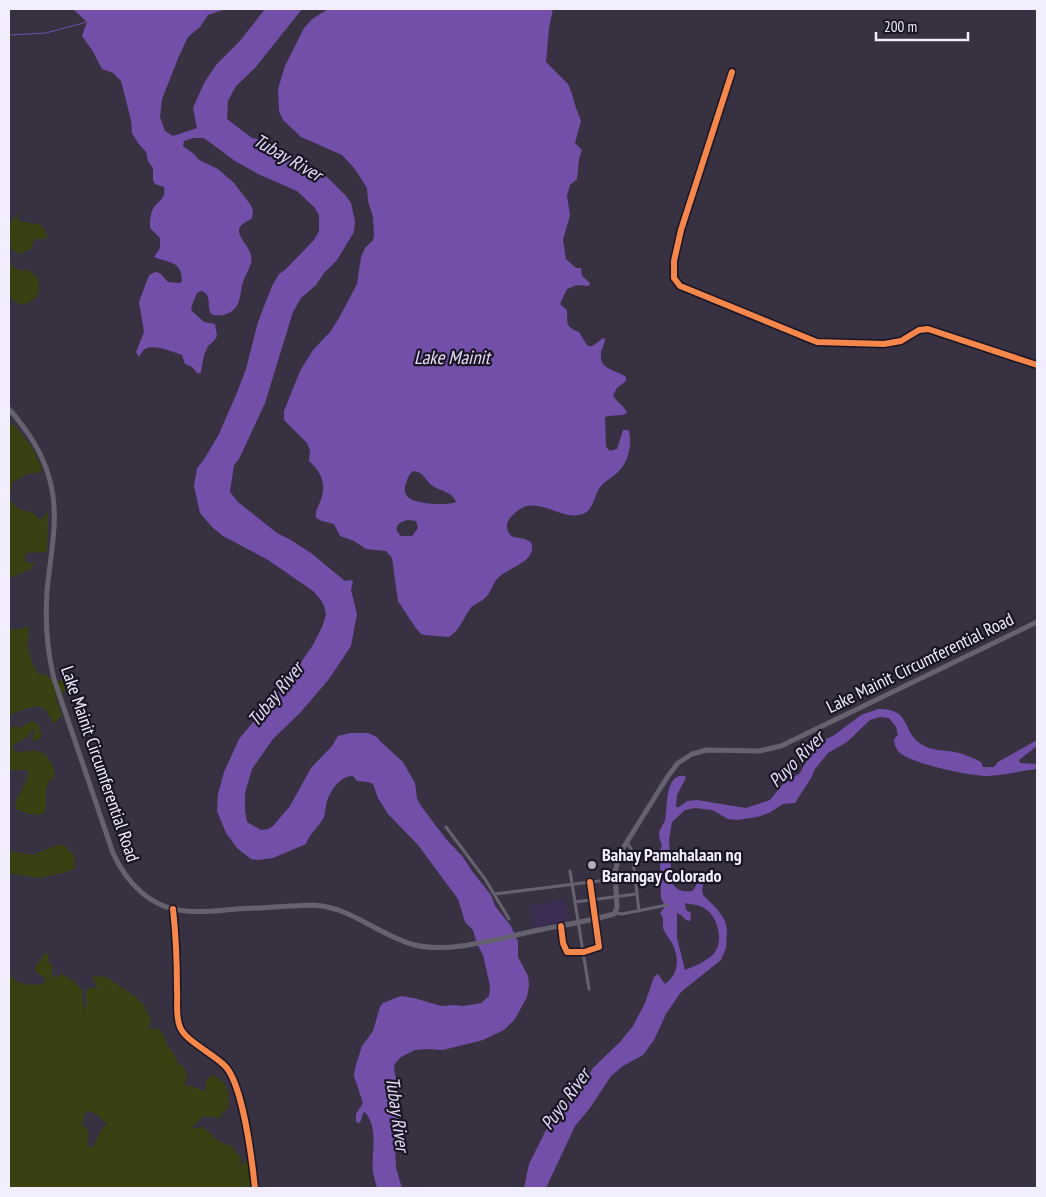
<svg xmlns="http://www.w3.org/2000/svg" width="1046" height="1197" font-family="'PT Sans Narrow',sans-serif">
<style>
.built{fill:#3b2e52}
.green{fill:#394112;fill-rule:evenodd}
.water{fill:#724fa9;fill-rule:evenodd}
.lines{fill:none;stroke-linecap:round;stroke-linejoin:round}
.stream{stroke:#724fa9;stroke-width:1}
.minor{stroke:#66616f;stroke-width:3}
.tertiary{stroke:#66616f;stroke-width:4.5}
.secondary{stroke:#66616f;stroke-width:5}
.cycleway-casing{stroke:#1a1524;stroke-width:9}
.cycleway{stroke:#f5874c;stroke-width:6}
.poi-dot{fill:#b1acbd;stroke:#1a1524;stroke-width:2}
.labels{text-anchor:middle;stroke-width:4.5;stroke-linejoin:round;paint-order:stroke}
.street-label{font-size:18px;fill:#f3eeff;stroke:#1a1524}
.poi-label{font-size:18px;font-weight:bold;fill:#f3eeff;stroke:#1a1524;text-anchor:start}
.water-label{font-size:19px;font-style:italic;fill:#e4dcf6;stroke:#1a1524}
</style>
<rect width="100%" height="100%" fill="#373142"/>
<path class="built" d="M564,900l5,21 -34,7 -5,-22z"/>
<path class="green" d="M19,213l-1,5 1,3 16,3 5,-1 8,13 -3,3h-11l-3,10 -9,3 -1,3 -10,-6 -2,-25z
M9,260l5,8 10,3 3,-2 11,9c0,3 1,8 1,12 -3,15 -26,21 -30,2 -2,-9 -1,-23 0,-32z
M9,423l6,3 18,22 9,22 -1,2 -15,2 -14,9 -1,9 -2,3z
M9,499l10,10 14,4 7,7 8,-9v-4l-1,45 -21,1 -1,10h11l-7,7 -20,8z
M29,626l-1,16 -1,1c2,12 5,21 12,31l8,1 7,7 11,-2v12l-8,3 -1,3 6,17 -6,7 -3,1c-3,-5 -4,-11 -9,-15 -7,-5 -28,4 -35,8v-87h12z
M31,721l7,3 4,12 -7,6 -3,-3 3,-8 -2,-2 -5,7 -16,10 4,6c5,1 7,-1 12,-1 18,-3 25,12 27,26 -16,8 -5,24 -11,36 -9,4 -19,0 -28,-4 -3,-12 13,-22 12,-39h-19v-43h14z
M57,845h7l11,11v12l-11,5 -26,5 -29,-5v-22l24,4z
M45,953l4,2 -1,6 4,4v10l1,3 9,-4 11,7 9,9 2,21 3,-9 -2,-10 6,-5 7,2 -5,-11 1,-2 12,1 29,19 9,9 7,16 -3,8 10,-1c6,5 6,12 10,18 6,8 7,9 10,18 10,4 11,12 6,21 9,0 15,5 22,6v-11l7,-5c14,6 17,19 15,34l-7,4 1,2 -1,3 -18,-2 -11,11 3,1 8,-1 14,13 14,6 11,13 -4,8 13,-10 3,31h-245v-215c6,12 23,14 35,10l2,-3 -3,-4 -7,-4 -1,-4zM87,1111l10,3 10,11c-9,4 -8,16 -16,23l-3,-1c-1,-5 1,-11 0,-17l-6,-5 3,-12z"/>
<path class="water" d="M73,9h153l-18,6 -8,12 -12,10 -9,19 -17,43 -2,18 5,14 8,5 24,-8 -4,-20 11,-25 12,-18 23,-23 26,-33h37l-47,59 -19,18 -8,15 -1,18 25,19 11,2 5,5 32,13 27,19 19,19 5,7 4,18 -1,11 -17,28 -13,13 -8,12 -15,13 -8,14 -28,91 -26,56 -5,6 -4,27 8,10 39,31 12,6 22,14 34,28 6,-1 2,2 -2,8 6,24 -6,32 -22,33 -29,34 -27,26 -21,30 -7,24v18l2,11 14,8 7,-1 5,-3 17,-20 21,-38 21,-22 6,-10 12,-3h18l9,4 3,4 23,21 12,21 2,16 4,7 25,33 17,18 9,14 19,24 4,11 16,20 7,16v15l10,19 1,9 -2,12 -12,22 -11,11 -21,10 -40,10 -16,-1 -12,1 -14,7 -7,8 1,10 5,12 -1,34 -4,25 1,22 6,20h-25c-1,-5 -3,-10 -4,-16 -2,-20 6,-43 -8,-60l-2,1 -3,10 -4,-1v-8l7,-11 -9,-27 1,-8 7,-22 11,-15 7,-24 3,-4 18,-7 13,2 27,8 14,-1 8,1 18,-3 8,-7 1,-10 -7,-31 -6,-11 -4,-14 -8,-8 -7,-23 -40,-54 -30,-31 -10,-16 -5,-14 -5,-2 -11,-1 -4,-5c-13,-1 -25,17 -27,30 -1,4 -1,8 -2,11 -5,10 -14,16 -18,27l-33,14 -15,2 -7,-1 -14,-11 -11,-15 -9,-22 1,-17 6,-22 15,-33 52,-62 22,-32 9,-18 4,-12 -2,-9 -3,-6 -8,-9 -45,-31 -45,-24 -11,-9 -12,-14 -6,-27 3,-18 6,-7 15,-25 18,-41 10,-26 12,-47 14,-36 7,-12 6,-4 29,-30 5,-9v-16l-4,-7 -18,-17 -39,-17 -23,-13 -31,-23h-11l-9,3 -1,5 11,8 5,6 19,9 16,14 16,21 3,6 -1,8c-5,4 -13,6 -13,13 0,8 11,16 12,25 2,9 -5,17 -8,26 -4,13 -1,27 -17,32 -5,2 -10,2 -15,0 -5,-9 2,-19 -10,-23l-4,2 -5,12 -1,5 13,12 11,2 2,12 -3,5 -6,5 -4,9 -3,17 -3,2 -6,-7 -7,-3 -3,-9c-9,-3 -25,-10 -35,-7 -4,1 -6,6 -8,9l-3,-5 8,-20 -5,-30 10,-27 6,-3 5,1 8,9 12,1 2,-2c0,-20 -13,-18 -28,-24l6,-9v-10l-10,-10c0,-5 0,-12 2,-17 4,-10 15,-11 12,-24l-9,-3 -2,-4v-12l-5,-7 -2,-9 -8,-9 -6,-10 -1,-13 -10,-39 -8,-8 -11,-4 -10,-19 -10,-14 5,-14z
M328,9h225l-4,19 -3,34 22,22 4,10 4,14 5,13 -6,22 7,7 -3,9 -2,20 -7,6 -3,11 3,19 -7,25 3,19 10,9h5l1,8 8,7 -1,3 -12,-1 -10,4 -7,15 7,6c1,14 -3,16 12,22 10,15 7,20 24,6l2,1c0,5 -4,10 -4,15 -2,16 16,16 25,23v4l-9,7 -4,7c3,7 12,11 14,18 -6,4 -15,1 -22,4l1,30 4,4 7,-2 6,-19h4l2,1c3,13 0,30 -10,40 -5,6 -13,9 -18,15 -7,8 -7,24 -18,28 -23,8 -45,-21 -67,-2 -3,3 -8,7 -9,12 -1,6 2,10 6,13l12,2 6,3c7,21 -24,25 -34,37 -5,6 -6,14 -12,19 -5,5 -12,6 -15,11 -7,10 -11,22 -21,28l-24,-2 -4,-1 -6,-7 -17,-26 -6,-43 -6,-7 -20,-2 -12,-8 -14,-5 -6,-12 -12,-3 -6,-3c-1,-6 1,-10 4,-16 7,-16 2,-30 -11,-41l1,-10 -3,-8 -23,-23v-9l16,-40 13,-21 17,-18 9,-14 18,-34 4,-27 4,-9 8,-8 1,-5 -1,-18 -5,-16 -1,-13 -13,-20 -12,-13 -41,-18 -18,-17 -4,-9 -1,-22 7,-23 19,-38 8,-9zM414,471c10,1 11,10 19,15 7,5 20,6 23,16 -8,4 -40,2 -47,-4 -5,-4 -5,-9 -3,-15 2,-5 3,-10 8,-12zM409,520l7,1 2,7 -6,8h-11c-10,-9 -1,-15 8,-16z
M878,709c34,-1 23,22 43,35 11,7 22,6 34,8 9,2 18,6 26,10l2,5h11l4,-5 39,-22v6l-18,14 1,3 17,1v5c-16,2 -32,6 -49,7 -19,0 -69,-11 -85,-21 -6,-3 -9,-10 -9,-16l4,-4 -2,-8 -7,-9 -9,-1 -10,3 -23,22 -19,11 -13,16 -4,9 -16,25 -12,1 -14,9 -12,4 -20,3 -9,-1 -16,-9 -17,-2 -10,2 -13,12 -3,18 3,43c5,8 11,9 20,8l3,-3 5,-14 4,-1 1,4 -3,13 1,5 15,15 7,11 2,9 -1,18 -5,12 -40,32 -15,22 -12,26 -11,15 -20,11 -12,10 -21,32 -15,18 -29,62h-22l5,-24 15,-30 6,-11 13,-14 13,-19 9,-9 8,-13 27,-26 13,-16 12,-23 9,-26 4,-3 7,10c14,-9 14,-26 8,-39 -3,-6 -8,-11 -10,-17 -1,-7 2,-9 -3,-15l4,-5v-4l-3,-6 -1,-36 -3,-8 5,-8c-1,-4 -3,-7 -3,-11 0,-6 4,-9 6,-15 3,-12 -1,-47 20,-44l1,2 -9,17 -1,12h3l8,-6 10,-1 49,8 24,-8 12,-15 18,-12 9,-17 17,-17 7,-3 28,-21zM685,903c5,1 14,2 19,5 13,7 20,31 11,44 -6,9 -21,14 -30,18l-8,-32v-25l4,2 5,5 4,1 1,-8 -5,-3z"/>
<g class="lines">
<path class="stream" d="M9,35l37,-2 41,-11"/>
<path class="minor" d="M732,72l-51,158 -7,31v17l6,8 10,4 127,52 67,2 17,-3 18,-11 9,-1 109,36
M446,827l39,52 24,40
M627,842l5,9 7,60
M570,871l19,118
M616,880l18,-2
M495,894l120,-15
M575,902l61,-8
M616,913l6,1 45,-9
M561,926l2,17 4,9h17l15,-5 -9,-65"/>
<path class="tertiary" d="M173,909c3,27 4,54 4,80 1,13 -2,26 3,38 5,14 34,27 46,40 17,20 26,93 29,121"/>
<path class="secondary" d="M9,409c19,22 34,44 41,72 10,37 0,74 -3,111 -2,29 0,58 7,87l59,174c14,31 39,56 74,58 17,2 34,-1 50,-2 25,-1 51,-3 76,-4 39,2 66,31 102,40 35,9 89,-8 124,-15 25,-5 50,-9 75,-16l3,-6 -2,-36 5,-19 48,-77 10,-13 14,-9 15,-4 52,1 22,-5 256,-124"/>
<defs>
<path id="cycleway" d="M732,72l-51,158 -7,31v17l6,8 10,4 127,52 67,2 17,-3 18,-11 9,-1 109,36
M173,909c3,27 4,54 4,80 1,13 -2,26 3,38 5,14 34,27 46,40 17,20 26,93 29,121
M561,926l2,17 4,9h17l15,-5 -9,-65"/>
</defs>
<use href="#cycleway" class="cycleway-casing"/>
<use href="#cycleway" class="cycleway"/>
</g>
<circle class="poi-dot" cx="592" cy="865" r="5"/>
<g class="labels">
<g class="street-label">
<text transform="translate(920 663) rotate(-26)" y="6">Lake Mainit Circumferential Road</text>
<text transform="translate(100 764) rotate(71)" y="6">Lake Mainit Circumferential Road</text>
</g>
<g class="poi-label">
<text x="602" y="861">Bahay Pamahalaan ng<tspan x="602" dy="21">Barangay Colorado</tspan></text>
</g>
<g class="water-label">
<text transform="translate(288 157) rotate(30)" y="7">Tubay River</text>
<text x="452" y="364">Lake Mainit</text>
<text transform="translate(275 694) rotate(-51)" y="7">Tubay River</text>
<text transform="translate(796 759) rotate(-45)" y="7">Puyo River</text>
<text transform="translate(565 1099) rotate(-54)" y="7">Puyo River</text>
<text transform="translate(398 1114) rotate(82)" y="7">Tubay River</text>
</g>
</g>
<rect width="1046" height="1197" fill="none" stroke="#f3eeff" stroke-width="20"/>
<path d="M876 32v8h92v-8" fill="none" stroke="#f3eeff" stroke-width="2.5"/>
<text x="884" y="32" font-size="15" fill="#f3eeff" stroke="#1a1524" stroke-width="4" paint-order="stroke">200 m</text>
</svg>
